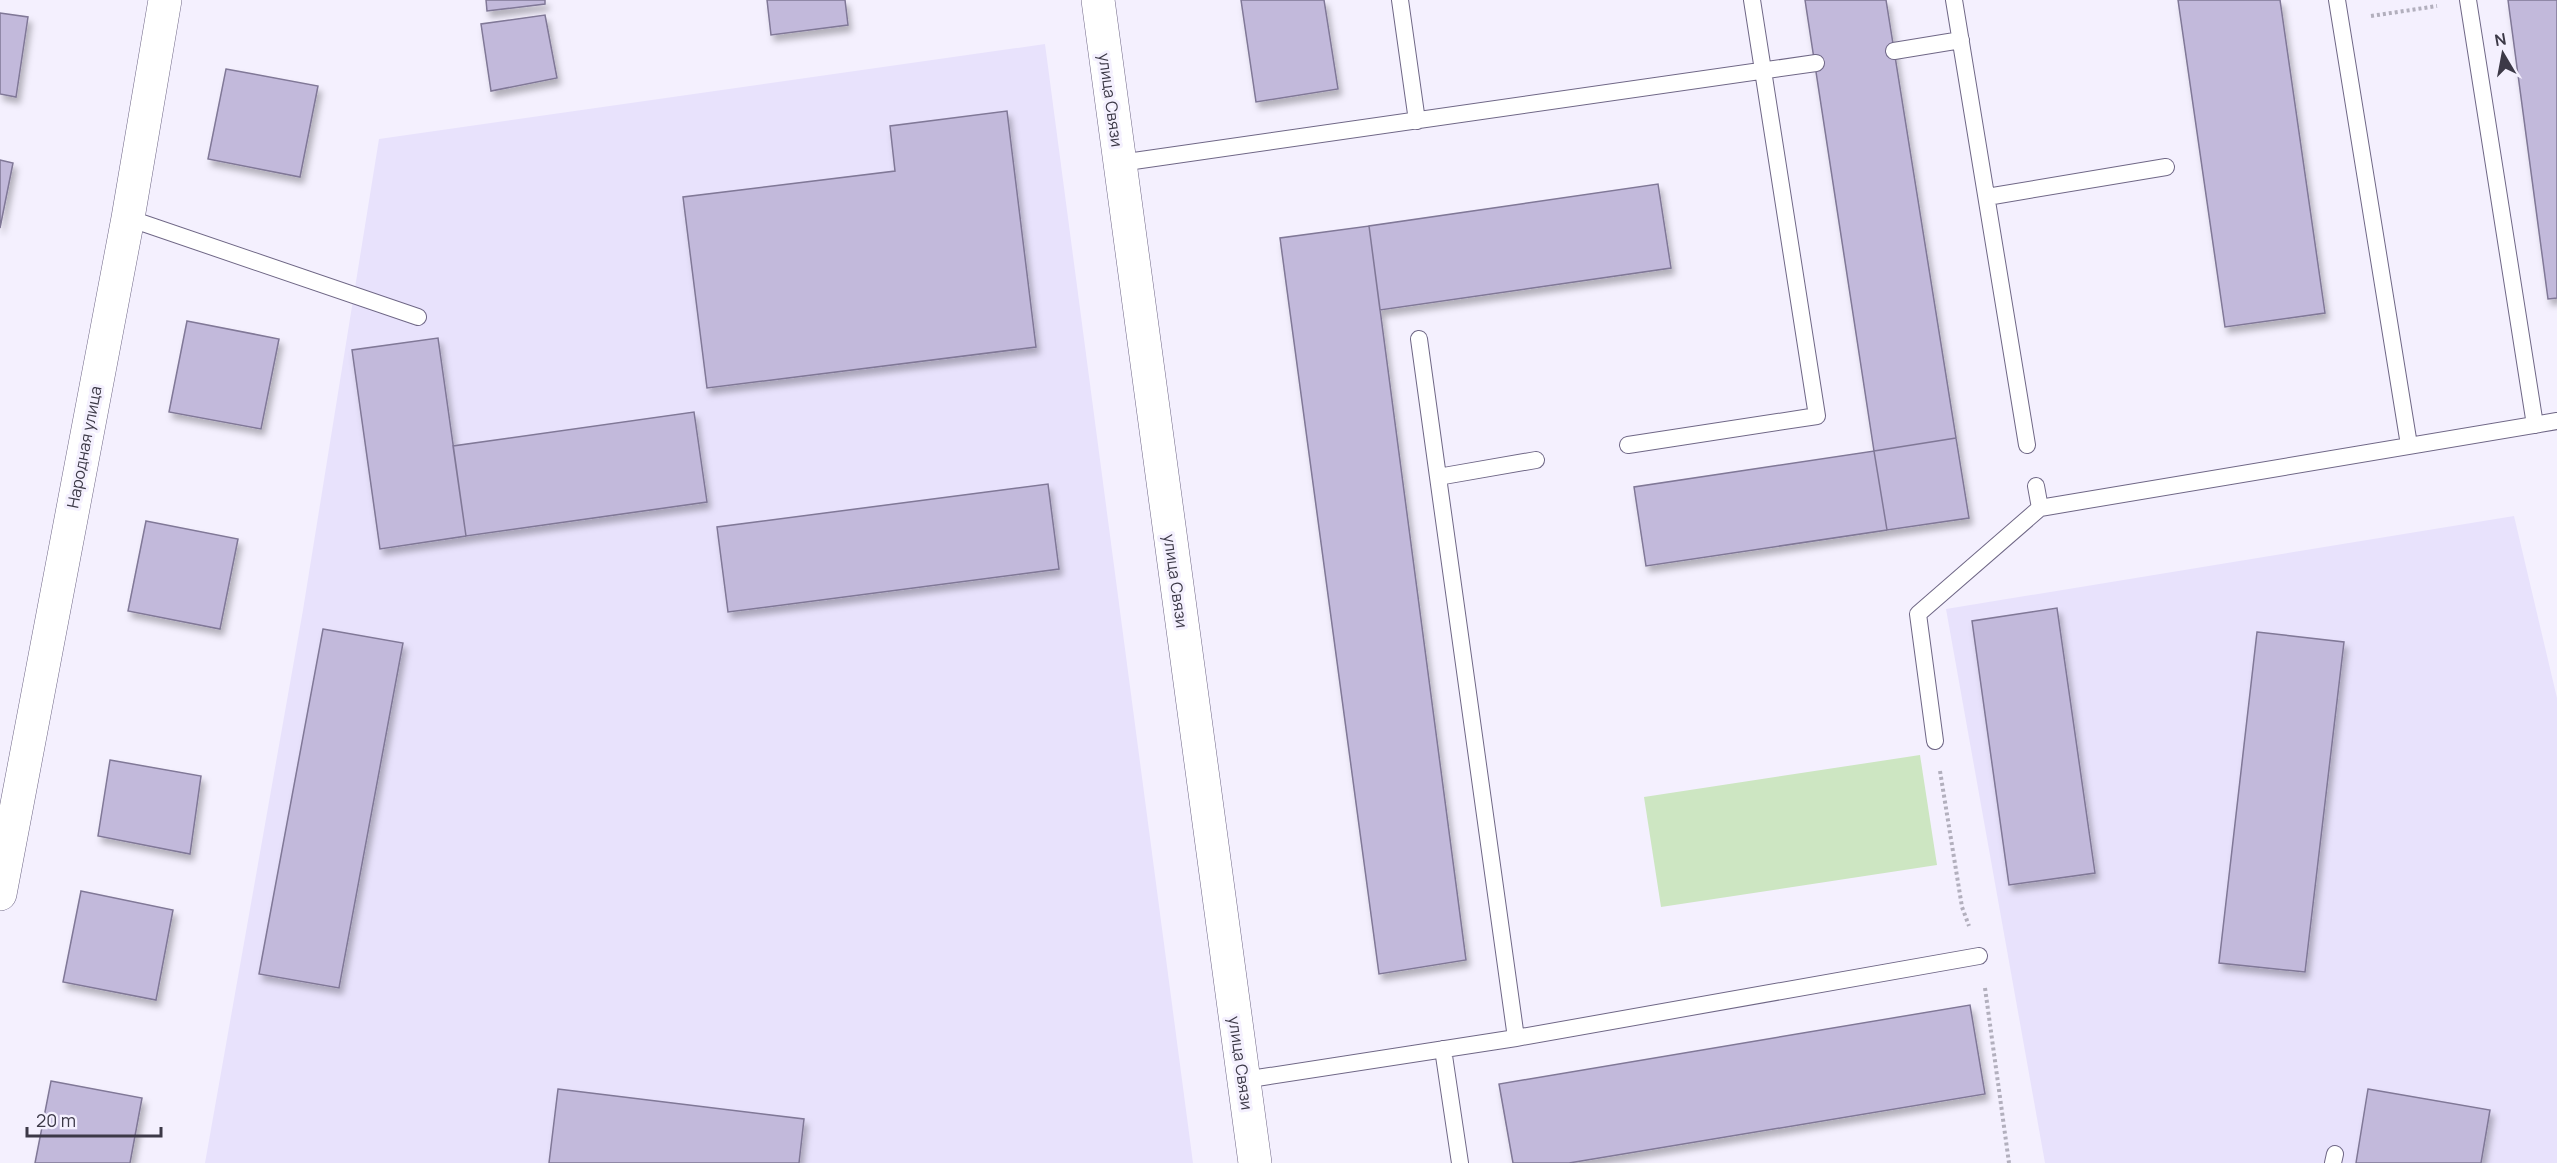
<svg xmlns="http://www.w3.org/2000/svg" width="2557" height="1163" font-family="Manrope,sans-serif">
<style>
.built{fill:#e8e2fc}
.garden{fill:#cde6c2}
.building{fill:#c2b9db;stroke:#807897;stroke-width:1.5;filter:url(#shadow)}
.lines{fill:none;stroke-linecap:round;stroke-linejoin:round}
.lane-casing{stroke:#6f6786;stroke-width:18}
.street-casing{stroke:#6f6786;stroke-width:34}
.path{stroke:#b2afbd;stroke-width:4;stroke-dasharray:3 3;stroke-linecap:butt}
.lane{stroke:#fff;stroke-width:16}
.street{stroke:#fff;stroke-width:33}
.labels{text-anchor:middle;stroke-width:6;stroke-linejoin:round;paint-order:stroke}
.street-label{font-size:16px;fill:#3c3947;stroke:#f4f0fe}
</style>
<defs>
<filter id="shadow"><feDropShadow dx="3.5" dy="6" stdDeviation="3" flood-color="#0004"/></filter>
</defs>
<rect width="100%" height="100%" fill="#f4f0fe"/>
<path class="built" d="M1045,44l148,1119h-988l98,-553 76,-471z
M2514,516l43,182v465h-512l-99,-554z"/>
<path class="garden" d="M1920,755l17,110 -276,42 -17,-110z"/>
<path class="building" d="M486,0h59v4l-58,7z
M767,0h78l3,25 -77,10z
M1241,0h83l14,89 -82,13z
M1805,0h81l70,438 -82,13z
M2178,0h102l45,313 -100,14z
M2508,0h49v298l-9,1z
M0,13l28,4 -12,80 -16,-3z
M545,15l12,63 -66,13 -10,-67z
M226,69l92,17 -18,91 -92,-18z
M1007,111l29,236 -329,41 -24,-191 212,-26 -5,-45z
M0,160l13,3 -13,65z
M1658,184l13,84 -291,42 -11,-84z
M1369,226l97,734 -87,14 -99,-736z
M187,321l92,18 -18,90 -92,-17z
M438,338l28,198 -86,13 -28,-199z
M694,412l13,90 -241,34 -13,-90z
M1956,438l13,80 -82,12 -13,-79z
M1874,451l13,79 -241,36 -12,-79z
M1048,484l11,85 -331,43 -11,-85z
M146,521l92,18 -18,90 -92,-18z
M2057,608l38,265 -86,12 -37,-264z
M323,629l80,14 -64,345 -80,-14z
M2257,632l87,10 -39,330 -86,-9z
M110,760l91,16 -11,78 -92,-18z
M81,891l92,19 -17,90 -93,-18z
M1970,1005l15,89 -416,69h-56l-14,-79z
M51,1081l91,17 -12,65h-95z
M558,1089l246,30 -5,44h-250z
M2368,1089l122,21 -9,53h-125z"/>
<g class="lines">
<defs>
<path id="lane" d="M1400,0l17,121
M1954,0l73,445
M2337,0l72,445
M2468,0l67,425
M1894,51l67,-11
M1120,163l696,-100
M1987,197l179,-30
M128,218l290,99
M1419,339l19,138
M1628,445l189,-29 -65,-416
M2036,486l4,22
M1935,741l-17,-127 122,-106 517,-87
M1516,1038l-78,-561 98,-17
M1443,1049l17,114
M1244,1080l272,-42 463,-82
M2333,1163l2,-9"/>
<path id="street" d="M1098,0l157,1163
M0,894l128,-676 37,-218"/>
</defs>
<use href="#lane" class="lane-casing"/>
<use href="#street" class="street-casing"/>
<path class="path" d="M2371,16l66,-10
M1940,771l22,136 7,19
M1985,988l24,175"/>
<use href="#lane" class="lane"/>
<use href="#street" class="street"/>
</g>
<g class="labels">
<g class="street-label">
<text transform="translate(1111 100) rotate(82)" y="6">улица Связи</text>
<text transform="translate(84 447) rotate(-79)" y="6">Народная улица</text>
<text transform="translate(1176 581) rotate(82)" y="6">улица Связи</text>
<text transform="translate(1241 1063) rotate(82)" y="6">улица Связи</text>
</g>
</g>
<g transform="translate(2503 54) rotate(350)" stroke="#f4f0fe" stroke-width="4.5" paint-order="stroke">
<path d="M0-4.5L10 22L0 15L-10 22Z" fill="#3c3947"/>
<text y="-9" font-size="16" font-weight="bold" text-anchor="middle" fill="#3c3947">N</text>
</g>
<path d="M27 1127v9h134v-9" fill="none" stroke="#3c3947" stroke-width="3"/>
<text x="36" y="1127" font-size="18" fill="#3c3947" stroke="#f4f0fe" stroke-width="4.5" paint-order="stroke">20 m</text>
</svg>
